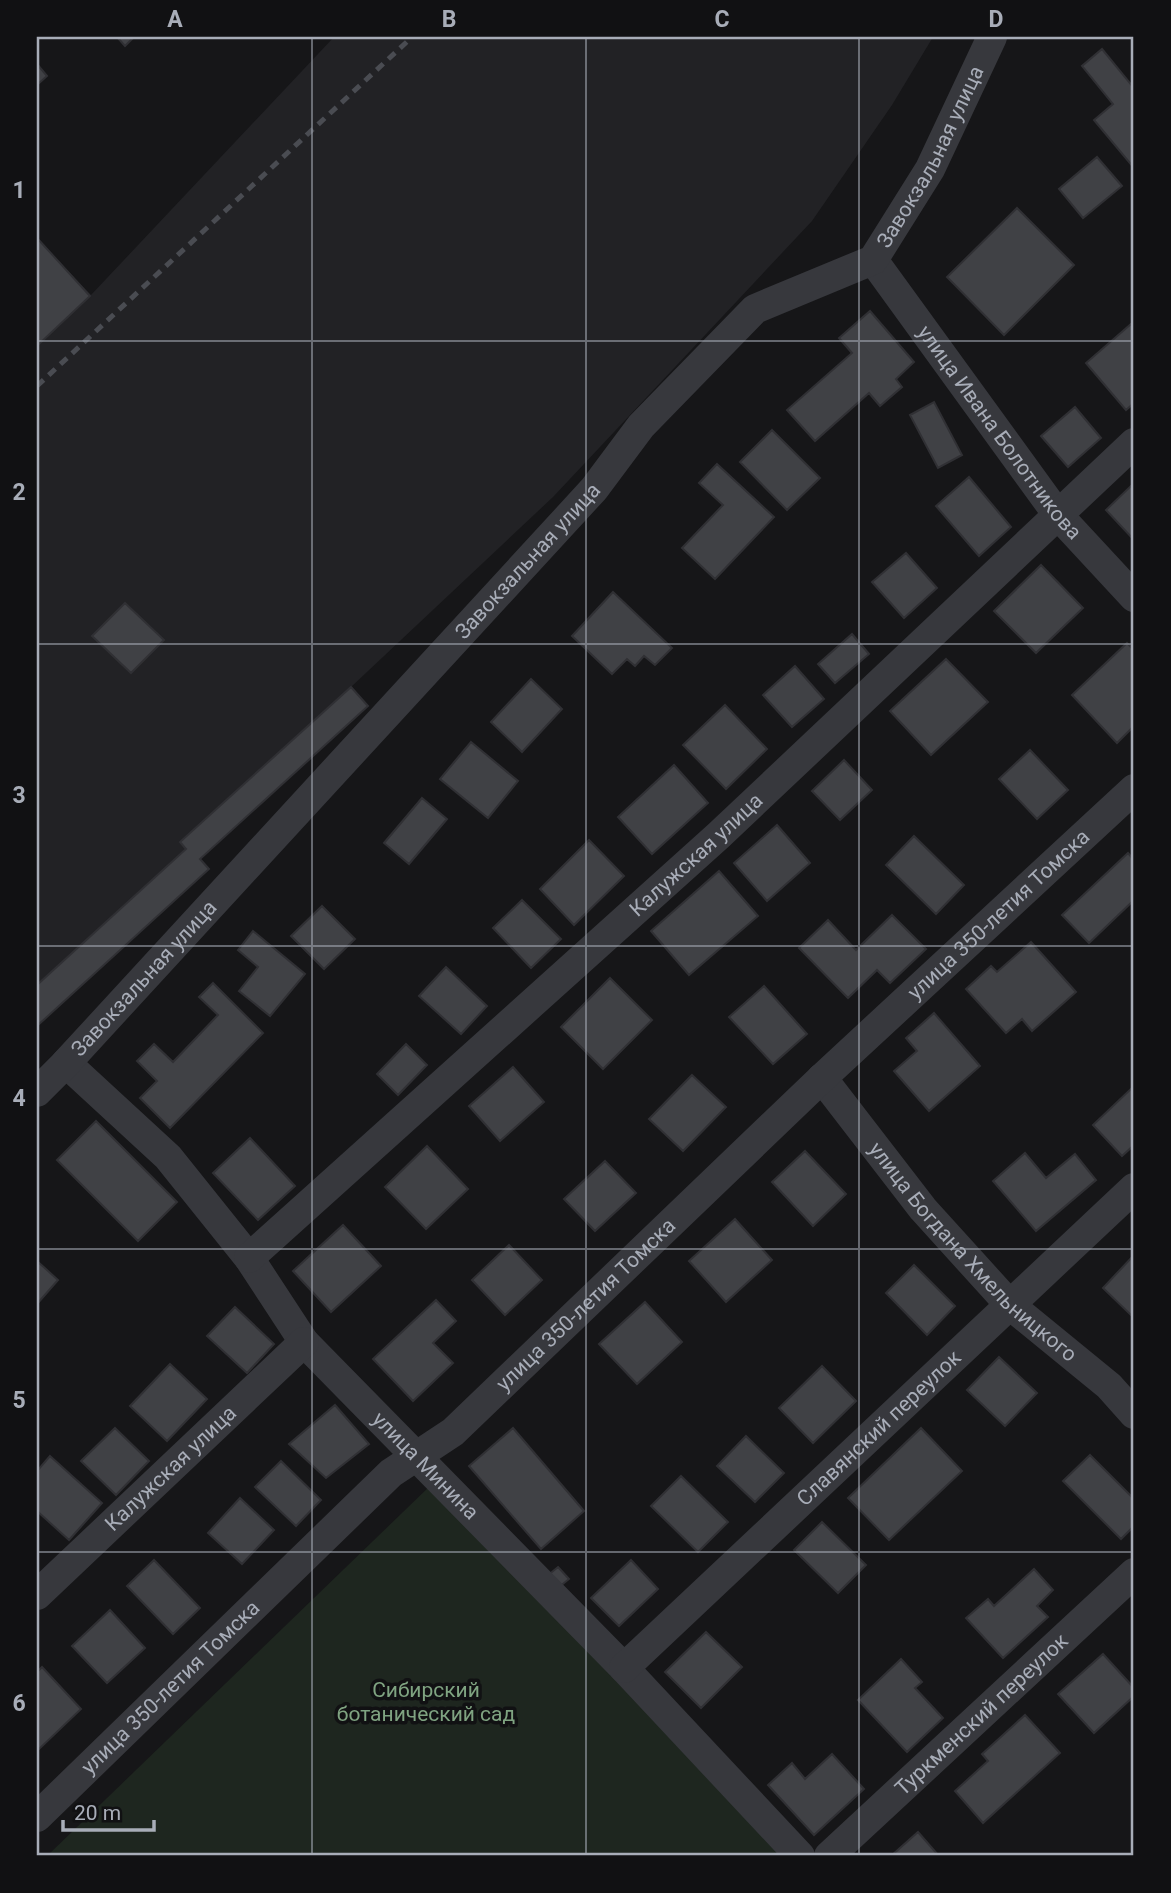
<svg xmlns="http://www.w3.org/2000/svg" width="1171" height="1893" font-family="Roboto,sans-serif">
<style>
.built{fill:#222225}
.green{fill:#1e261f}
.building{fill:#404145;stroke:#303034;stroke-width:2}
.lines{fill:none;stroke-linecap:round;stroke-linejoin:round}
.street{stroke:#37383d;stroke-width:30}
.rail{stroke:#4a4c52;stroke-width:5;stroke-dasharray:9 7;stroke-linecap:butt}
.grid{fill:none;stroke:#a8adb8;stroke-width:2;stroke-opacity:0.55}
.labels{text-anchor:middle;stroke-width:7;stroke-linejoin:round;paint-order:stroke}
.street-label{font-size:21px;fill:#a8adb8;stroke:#111113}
.park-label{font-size:21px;fill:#7fa381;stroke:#111113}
.neatline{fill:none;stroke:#a8adb8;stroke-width:2.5}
.grid-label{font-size:23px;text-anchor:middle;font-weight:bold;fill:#a8adb8}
</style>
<rect width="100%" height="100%" fill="#161618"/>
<path class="built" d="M334,37h599l-41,68 -80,116 -259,276 -202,190 -170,155 5,7 -149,136v-747l54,57z"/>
<path class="green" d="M432,1484l355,372h-740z"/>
<path class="building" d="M117,37h17l-9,9z
M1102,49l32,39v80l-40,-48 19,-16 -31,-38z
M37,64l10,12 -10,9z
M1097,157l25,29 -39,32 -24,-29z
M1017,208l57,57 -70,70 -57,-58z
M37,238l53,58 -53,50z
M870,311l44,51 -18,17 6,8 -22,19 -11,-13 -54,48 -28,-31 65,-57 -13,-15z
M1131,324l3,4v75l-8,7 -40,-47z
M934,402l28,53 -24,13 -28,-53z
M1075,407l26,31 -33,29 -27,-31z
M772,430l48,48 -33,32 -47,-48z
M717,464l57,53 -59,62 -33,-31 41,-43 -24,-22z
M969,477l42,50 -32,29 -43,-50z
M1134,483v57l-28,-30z
M906,553l31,35 -33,30 -32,-36z
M1041,565l42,43 -47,45 -42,-42z
M613,592l59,56 -17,17 -11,-9 -9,10 -8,-7 -15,15 -40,-38z
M125,603l39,37 -33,33 -39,-37z
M852,634l17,20 -34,29 -17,-19z
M1127,643l7,7v76l-17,17 -45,-48z
M946,659l42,43 -57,53 -41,-44z
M795,666l29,33 -32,28 -29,-32z
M531,679l31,30 -40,43 -31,-30z
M351,687l17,19 -168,153 9,10 -172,157v-41l149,-136 -6,-7z
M725,705l42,44 -41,40 -43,-44z
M471,742l47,39 -30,37 -48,-39z
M1030,750l38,40 -31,29 -38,-40z
M844,760l28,30 -32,30 -28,-29z
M674,765l34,38 -56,51 -34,-37z
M422,798l25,21 -38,45 -25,-21z
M777,825l33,38 -43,38 -33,-38z
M914,836l50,49 -28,29 -50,-49z
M589,840l35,36 -50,49 -34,-36z
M1128,853l6,7v40l-45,43 -27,-28z
M719,871l39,45 -69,59 -38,-44z
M522,900l39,39 -30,29 -38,-40z
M322,906l33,33 -31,30 -33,-33z
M892,915l34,34 -36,34 -13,-13 -29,28 -49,-50 29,-28 28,30z
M253,931l52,43 -35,42 -31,-25 19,-24 -20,-17z
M1031,942l45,50 -44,39 -10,-12 -16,14 -40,-44 25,-23 6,6z
M446,967l41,39 -26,28 -42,-38z
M610,978l42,42 -49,49 -42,-42z
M213,983l50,50 -93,95 -30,-30 17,-17 -20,-20 17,-17 19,18 45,-47 -19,-18z
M764,986l43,48 -34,30 -44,-47z
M934,1013l46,53 -51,45 -35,-40 23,-20 -11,-13z
M406,1044l21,21 -29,30 -21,-21z
M513,1067l31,35 -44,39 -31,-35z
M692,1075l34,32 -43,44 -34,-32z
M1134,1086v59l-12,11 -29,-31z
M96,1121l81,81 -39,39 -81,-81z
M250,1138l45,48 -37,34 -45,-47z
M427,1146l41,43 -42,40 -41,-42z
M805,1151l41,43 -33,32 -41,-44z
M1025,1153l21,25 29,-24 21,26 -60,51 -43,-50z
M605,1161l31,32 -41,38 -31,-32z
M735,1219l37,41 -46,42 -37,-41z
M343,1225l38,41 -50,46 -38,-41z
M509,1245l33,35 -37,35 -33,-35z
M1134,1255v63l-31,-30z
M37,1261l21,19 -21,24z
M914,1265l41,41 -28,29 -41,-42z
M436,1300l20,21 -23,22 20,20 -40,38 -40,-42z
M645,1302l37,40 -45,42 -38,-40z
M235,1307l39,37 -27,29 -40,-37z
M999,1357l38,36 -32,33 -38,-36z
M170,1364l37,35 -40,42 -37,-35z
M822,1366l34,35 -43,42 -34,-35z
M335,1405l34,39 -43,34 -37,-34z
M115,1428l34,33 -33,34 -35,-34z
M513,1428l71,83 -43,38 -72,-83z
M921,1428l41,43 -73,69 -41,-42z
M746,1436l38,37 -29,29 -38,-36z
M1090,1455l44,44v27l-13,13 -58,-58z
M50,1456l52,47 -33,37 -32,-29v-40z
M281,1461l40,39 -25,26 -41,-39z
M681,1476l47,46 -30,30 -47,-46z
M240,1498l34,32 -32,34 -34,-31z
M822,1522l44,43 -28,28 -44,-43z
M154,1560l46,48 -27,26 -46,-48z
M631,1560l27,29 -39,37 -28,-28z
M558,1567l11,12 -11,9 -11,-12z
M1034,1569l19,21 -16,16 11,11 -45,41 -37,-40 22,-19 6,7z
M110,1610l35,38 -38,35 -35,-37z
M706,1632l36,35 -41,41 -36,-36z
M1103,1654l31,34v8l-40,37 -36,-39z
M901,1659l21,23 -7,6 28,30 -36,34 -49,-52z
M42,1667l39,42 -44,42v-79z
M1025,1715l35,38 -77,70 -28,-32 33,-30 -6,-7z
M832,1754l32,35 -50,46 -46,-50 24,-22 13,16z
M918,1832l21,24h-48z"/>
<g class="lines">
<g class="street">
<path id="s1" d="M873,260l185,255 76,82"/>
<path id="s2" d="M66,1063l102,94 81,101 55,84 320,326 176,188"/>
<path id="s3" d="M822,1078l101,131 87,96 99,81 25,28"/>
<path id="s4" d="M37,1092l29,-29 528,-574 47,-63 114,-117 118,-49 57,-91 62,-132"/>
<path id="s5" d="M249,1258l469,-422 416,-393"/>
<path id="s6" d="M37,1595l267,-253"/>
<path id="s7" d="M624,1668l510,-480"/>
<path id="s8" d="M37,1817l354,-344 62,-41 369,-354 312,-289"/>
<path id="s9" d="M829,1856l305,-283"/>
</g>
<path class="rail" d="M37,386l375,-349"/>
</g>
<path class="grid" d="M312,37v1819M586,37v1819M859,37v1819M37,341h1097M37,644h1097M37,946h1097M37,1249h1097M37,1552h1097"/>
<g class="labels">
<g class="street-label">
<text dy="7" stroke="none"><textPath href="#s4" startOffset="1309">Завокзальная улица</textPath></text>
<text dy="7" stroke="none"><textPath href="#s1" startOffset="214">улица Ивана Болотникова</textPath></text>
<text dy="7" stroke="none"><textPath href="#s4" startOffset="723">Завокзальная улица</textPath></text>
<text dy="7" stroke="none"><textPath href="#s5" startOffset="602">Калужская улица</textPath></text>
<text dy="7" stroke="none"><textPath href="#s8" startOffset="1320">улица 350-летия Томска</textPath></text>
<text dy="7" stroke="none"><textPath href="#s4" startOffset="156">Завокзальная улица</textPath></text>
<text dy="7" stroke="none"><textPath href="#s3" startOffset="231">улица Богдана Хмельницкого</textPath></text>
<text dy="7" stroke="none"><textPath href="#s8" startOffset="752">улица 350-летия Томска</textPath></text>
<text dy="7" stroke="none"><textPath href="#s7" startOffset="350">Славянский переулок</textPath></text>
<text dy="7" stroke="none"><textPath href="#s2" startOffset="542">улица Минина</textPath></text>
<text dy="7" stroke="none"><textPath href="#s6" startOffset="184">Калужская улица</textPath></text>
<text dy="7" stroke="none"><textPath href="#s8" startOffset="186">улица 350-летия Томска</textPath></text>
<text dy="7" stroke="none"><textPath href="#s9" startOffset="208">Туркменский переулок</textPath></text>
</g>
<g class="park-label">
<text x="426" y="1697">Сибирский<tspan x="426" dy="24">ботанический сад</tspan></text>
</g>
</g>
<rect width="1171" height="1893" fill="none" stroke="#111113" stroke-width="77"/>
<path d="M63 1820v10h91v-10" fill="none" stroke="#a8adb8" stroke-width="3.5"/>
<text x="74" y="1820" font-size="21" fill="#a8adb8" stroke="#111113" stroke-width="5" paint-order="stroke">20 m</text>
<rect x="38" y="38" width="1094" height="1816" class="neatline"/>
<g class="grid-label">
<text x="175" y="27">A</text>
<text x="449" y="27">B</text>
<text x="722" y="27">C</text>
<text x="996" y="27">D</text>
<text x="19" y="198">1</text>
<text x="19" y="500">2</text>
<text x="19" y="803">3</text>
<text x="19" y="1106">4</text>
<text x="19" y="1408">5</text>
<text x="19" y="1711">6</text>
</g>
</svg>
